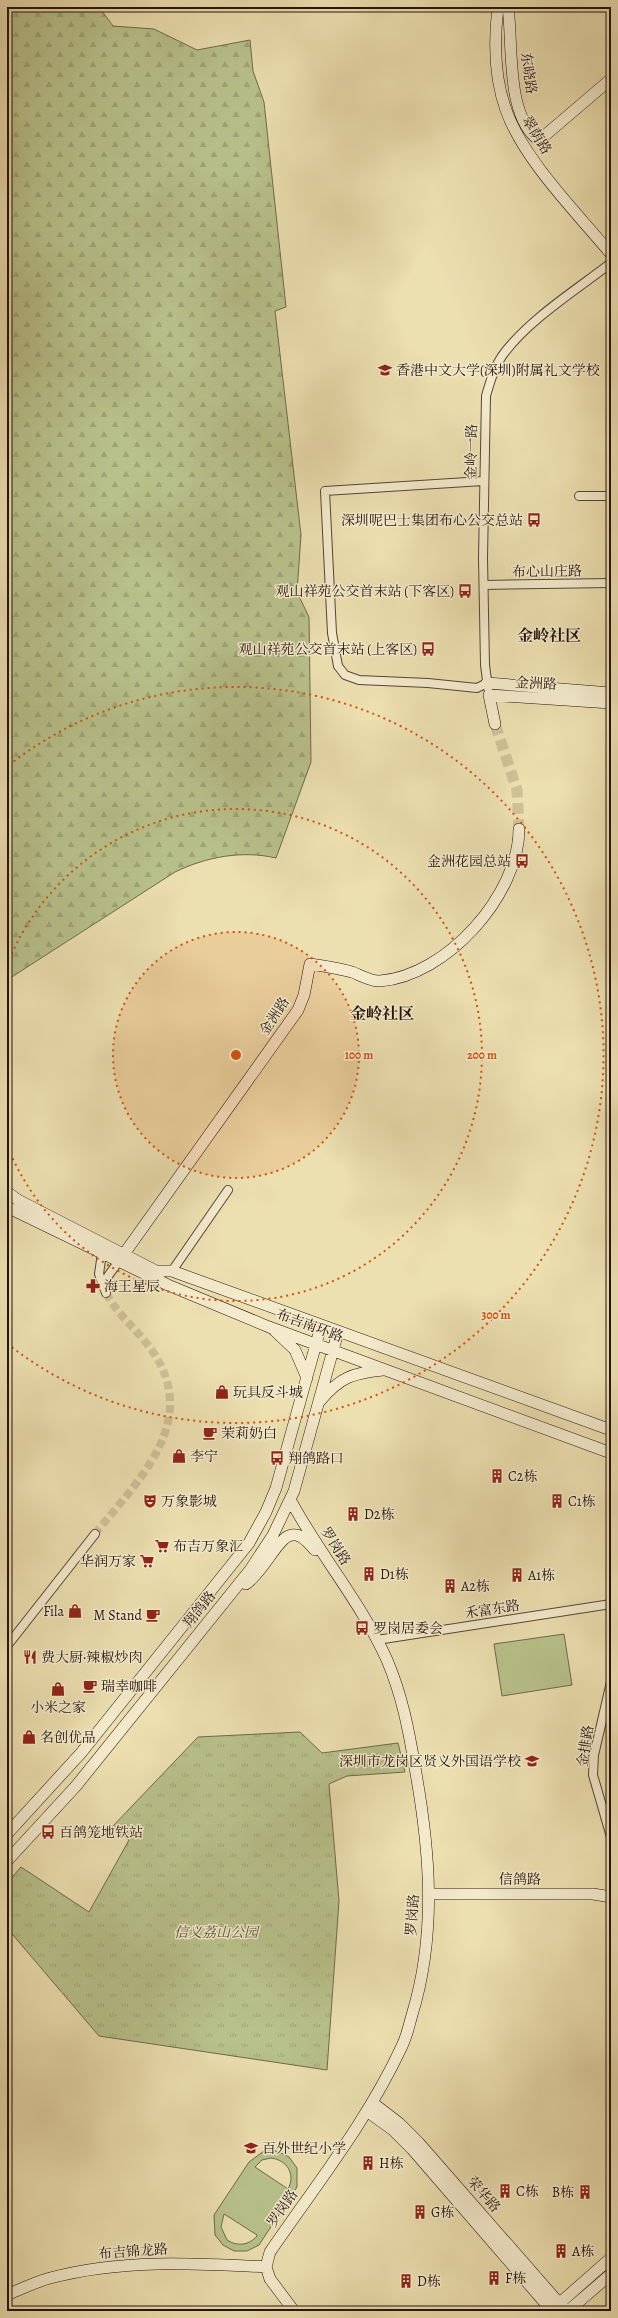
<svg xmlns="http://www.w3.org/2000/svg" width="618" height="2318" font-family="Alegreya,'Noto Serif SC',serif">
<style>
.grass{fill:url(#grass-tufts);stroke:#6e6a4a}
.forest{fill:url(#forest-firs);stroke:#6e6a4a}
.pitch{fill:#b8c18b;stroke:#6e6a4a;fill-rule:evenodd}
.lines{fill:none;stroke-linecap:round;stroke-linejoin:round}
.street-tunnel{stroke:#cec097;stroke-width:8;stroke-dasharray:8 4;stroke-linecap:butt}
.secondary-tunnel{stroke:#cec097;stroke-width:11;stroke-dasharray:11 5.5;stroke-linecap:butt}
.street-casing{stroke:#554534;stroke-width:10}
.secondary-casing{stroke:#23120a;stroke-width:12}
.street{stroke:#f3eacc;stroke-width:8}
.secondary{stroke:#f3eacc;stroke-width:11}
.ring{fill:none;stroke:#d4520c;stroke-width:2;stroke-dasharray:2 4}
.labels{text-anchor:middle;stroke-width:3;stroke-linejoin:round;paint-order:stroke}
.street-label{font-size:14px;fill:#23120a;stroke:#f3eacc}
.poi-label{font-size:14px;fill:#23120a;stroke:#f3eacc;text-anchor:start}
.park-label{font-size:14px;font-style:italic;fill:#574f37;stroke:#f3eacc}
.quarter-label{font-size:16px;font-weight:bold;fill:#23120a;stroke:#f3eacc}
.centre{fill:#d4520c;stroke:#f3eacc;stroke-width:2}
.ring-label{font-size:12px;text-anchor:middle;font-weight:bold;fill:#d4520c;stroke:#f3eacc;stroke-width:3;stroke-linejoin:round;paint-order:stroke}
</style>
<defs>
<pattern id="grass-tufts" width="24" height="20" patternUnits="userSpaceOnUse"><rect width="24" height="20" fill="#b8c18b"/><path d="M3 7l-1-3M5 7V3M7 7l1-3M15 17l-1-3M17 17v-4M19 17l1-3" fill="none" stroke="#9ea577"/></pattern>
<pattern id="forest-firs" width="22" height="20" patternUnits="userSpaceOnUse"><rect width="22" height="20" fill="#b8c18b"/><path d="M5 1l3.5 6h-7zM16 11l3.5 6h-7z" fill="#9ea577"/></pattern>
</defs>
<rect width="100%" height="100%" fill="#ecdfb0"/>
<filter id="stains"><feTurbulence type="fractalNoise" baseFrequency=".005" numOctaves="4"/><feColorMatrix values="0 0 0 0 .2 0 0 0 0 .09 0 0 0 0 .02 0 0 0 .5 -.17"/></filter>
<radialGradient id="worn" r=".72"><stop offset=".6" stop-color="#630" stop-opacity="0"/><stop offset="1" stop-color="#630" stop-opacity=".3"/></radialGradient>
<path class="grass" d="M300,1732l22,21 76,-10 7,29 -58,4 -18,8 10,117 -12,169 -228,-34 -92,-108v-45l14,-16 68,45 40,-72 -17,-13 86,-90z"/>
<path class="forest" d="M7,7h92l14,19 41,3 43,21 53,-10 3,31 11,31 22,205 -11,4 26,224 -4,57 12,25 2,145 -35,96c-34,-8 -70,-1 -101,14l-168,108z"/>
<path class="pitch" d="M564,1634l8,51 -70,11 -8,-52z
M264,2151h13l12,6 8,11v19l-38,58 -12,6h-13l-11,-6 -8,-10 -1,-20 35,-53zM271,2158c16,2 25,16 17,31l-33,-22 7,-7zM224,2214l33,21v1c-8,9 -19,11 -30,4l-6,-13z"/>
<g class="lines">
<path class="street-tunnel" d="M95,1534c42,-53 106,-111 58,-182 -14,-21 -35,-36 -47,-59"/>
<path class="secondary-tunnel" d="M495,724l22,66 2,39"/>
<defs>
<path id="street" d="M483,481l-158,10 7,142 6,33 7,9 14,5 69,3 49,5 10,-5
M579,496h32
M484,585l127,-2
M488,688l-3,-23 -2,-107 3,-162c4,-14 8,-28 16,-40 26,-36 74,-66 109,-93
M102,1253l-3,21 7,19
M172,1271l56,-81
M106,1292l2,-16 11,-15
M377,1640l234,-36
M7,1646l88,-112
M611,1682l-17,73 -1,20 18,62"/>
<path id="secondary" d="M498,7c-4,33 -4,70 8,103 17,49 71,103 105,144
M508,7c5,36 -2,103 27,130h8l68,-58
M487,683l124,10
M495,724l-6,-29 122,8
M7,1192l11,8 138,71h16l439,159
M7,1207l161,78 101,42 342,126
M119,1261l179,-251 6,-15 6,-31c14,2 28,4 42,8 8,3 20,10 28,9 67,-5 139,-87 139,-152
M275,1331l20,19 12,28
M320,1401c20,-24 33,-28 63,-31
M291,1501c29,54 71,103 96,159 15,35 22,71 28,108 15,82 22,166 -3,247 -3,10 -5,21 -10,31 -34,74 -86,139 -132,206l-4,15 4,12 24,32
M246,1584c17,-13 25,-33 38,-45 3,-3 9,-5 12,-4 8,1 14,10 19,15
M7,1834l74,-81 168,-210 17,-31 10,-24 45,-162
M7,1861l69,-75 174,-216 23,-35 21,-44 44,-159
M429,1894h164l18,3
M373,2103l26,20 20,20 147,168
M368,2112l25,18 19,19 140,162
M7,2295c14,-6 28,-13 43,-17 71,-19 143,-15 216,-11
M553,2309l58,-51
M568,2311l43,-37"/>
</defs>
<use href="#street" class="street-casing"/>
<use href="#secondary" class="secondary-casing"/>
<use href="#street" class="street"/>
<use href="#secondary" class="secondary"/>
</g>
<circle cx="236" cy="1055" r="123" fill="#d4520c" fill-opacity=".12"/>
<g class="ring">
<circle cx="236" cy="1055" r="123"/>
<path d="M7 965A246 246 0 1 1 7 1145"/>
<path d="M9 765A368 368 0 1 1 9 1345"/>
</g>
<defs>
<symbol id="school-bare" viewBox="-9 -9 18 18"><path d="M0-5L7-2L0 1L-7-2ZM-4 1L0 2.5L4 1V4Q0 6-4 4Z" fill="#8f2418" stroke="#f3eacc" stroke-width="2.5" paint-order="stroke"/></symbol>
<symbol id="bus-bare" viewBox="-9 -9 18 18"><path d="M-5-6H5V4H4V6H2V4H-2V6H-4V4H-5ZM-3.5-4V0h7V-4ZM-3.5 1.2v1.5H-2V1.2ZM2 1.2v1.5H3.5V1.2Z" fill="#8f2418" stroke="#f3eacc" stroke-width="2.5" paint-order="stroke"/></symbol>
<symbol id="pharmacy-bare" viewBox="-9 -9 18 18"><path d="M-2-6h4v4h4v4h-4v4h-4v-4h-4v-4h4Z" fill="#8f2418" stroke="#f3eacc" stroke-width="2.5" paint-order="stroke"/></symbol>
<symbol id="shop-bare" viewBox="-9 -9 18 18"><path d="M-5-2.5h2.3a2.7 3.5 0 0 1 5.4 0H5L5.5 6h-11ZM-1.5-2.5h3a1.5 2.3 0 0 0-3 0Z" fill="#8f2418" stroke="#f3eacc" stroke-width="2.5" paint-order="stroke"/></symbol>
<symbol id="cafe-bare" viewBox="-9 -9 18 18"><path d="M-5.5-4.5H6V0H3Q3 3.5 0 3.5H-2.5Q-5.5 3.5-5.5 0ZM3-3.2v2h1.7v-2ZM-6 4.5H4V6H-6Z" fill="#8f2418" stroke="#f3eacc" stroke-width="2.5" paint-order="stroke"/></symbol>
<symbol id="building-bare" viewBox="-9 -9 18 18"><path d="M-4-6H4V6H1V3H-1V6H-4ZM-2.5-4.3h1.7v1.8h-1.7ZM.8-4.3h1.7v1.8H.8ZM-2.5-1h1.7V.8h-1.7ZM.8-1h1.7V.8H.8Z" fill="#8f2418" stroke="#f3eacc" stroke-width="2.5" paint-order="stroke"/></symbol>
<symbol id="theatre-bare" viewBox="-9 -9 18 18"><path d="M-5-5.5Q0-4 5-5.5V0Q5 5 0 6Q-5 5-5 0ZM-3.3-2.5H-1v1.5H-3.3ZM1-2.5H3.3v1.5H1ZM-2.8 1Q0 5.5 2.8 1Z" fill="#8f2418" stroke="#f3eacc" stroke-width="2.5" paint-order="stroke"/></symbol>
<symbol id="supermarket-bare" viewBox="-9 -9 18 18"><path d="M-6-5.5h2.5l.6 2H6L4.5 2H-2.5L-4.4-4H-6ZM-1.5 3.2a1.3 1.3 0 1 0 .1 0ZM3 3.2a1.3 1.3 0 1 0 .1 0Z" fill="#8f2418" stroke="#f3eacc" stroke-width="2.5" paint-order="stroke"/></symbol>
<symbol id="restaurant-bare" viewBox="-9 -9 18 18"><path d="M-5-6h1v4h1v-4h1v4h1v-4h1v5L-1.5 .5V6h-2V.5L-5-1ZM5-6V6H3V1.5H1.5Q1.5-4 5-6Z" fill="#8f2418" stroke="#f3eacc" stroke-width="2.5" paint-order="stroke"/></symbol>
</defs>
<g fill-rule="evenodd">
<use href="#school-bare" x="375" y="360" width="20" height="20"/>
<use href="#bus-bare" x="524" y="510" width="20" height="20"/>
<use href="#bus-bare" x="455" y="581" width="20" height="20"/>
<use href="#bus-bare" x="418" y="639" width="20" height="20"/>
<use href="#bus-bare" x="512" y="851" width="20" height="20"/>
<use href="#pharmacy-bare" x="83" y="1276" width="20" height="20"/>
<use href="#shop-bare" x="212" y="1382" width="20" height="20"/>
<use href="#cafe-bare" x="200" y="1423" width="20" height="20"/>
<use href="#shop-bare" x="169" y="1446" width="20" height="20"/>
<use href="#bus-bare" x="267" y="1448" width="20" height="20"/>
<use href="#building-bare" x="487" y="1466" width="20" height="20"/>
<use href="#theatre-bare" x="140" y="1491" width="20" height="20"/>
<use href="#building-bare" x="547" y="1491" width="20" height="20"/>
<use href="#building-bare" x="343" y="1504" width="20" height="20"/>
<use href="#supermarket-bare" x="152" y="1536" width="20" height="20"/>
<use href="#supermarket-bare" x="137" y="1551" width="20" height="20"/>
<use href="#building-bare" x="359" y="1564" width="20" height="20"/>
<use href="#building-bare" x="507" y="1565" width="20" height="20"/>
<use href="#building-bare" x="440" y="1576" width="20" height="20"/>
<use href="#shop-bare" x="65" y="1601" width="20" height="20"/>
<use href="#cafe-bare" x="143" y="1605" width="20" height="20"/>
<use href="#bus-bare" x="352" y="1618" width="20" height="20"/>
<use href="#restaurant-bare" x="20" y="1647" width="20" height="20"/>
<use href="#cafe-bare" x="80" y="1676" width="20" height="20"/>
<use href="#shop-bare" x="48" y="1679" width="20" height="20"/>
<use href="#shop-bare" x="19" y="1727" width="20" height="20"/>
<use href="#school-bare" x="522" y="1751" width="20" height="20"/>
<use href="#bus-bare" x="38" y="1822" width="20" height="20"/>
<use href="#school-bare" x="241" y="2138" width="20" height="20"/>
<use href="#building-bare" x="358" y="2153" width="20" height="20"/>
<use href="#building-bare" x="495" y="2181" width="20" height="20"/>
<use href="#building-bare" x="575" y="2182" width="20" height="20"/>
<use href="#building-bare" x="410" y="2202" width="20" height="20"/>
<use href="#building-bare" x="551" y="2241" width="20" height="20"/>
<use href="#building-bare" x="484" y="2268" width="20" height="20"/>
<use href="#building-bare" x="396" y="2271" width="20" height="20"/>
</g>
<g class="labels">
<g class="street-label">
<text transform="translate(529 73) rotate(82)" y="5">东晓路</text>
<text transform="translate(537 135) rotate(58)" y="5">翠荫路</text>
<text transform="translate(471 452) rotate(-89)" y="5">金岭一路</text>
<text transform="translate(547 571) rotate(-1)" y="5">布心山庄路</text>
<text transform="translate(536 683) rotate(3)" y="5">金洲路</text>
<text transform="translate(274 1016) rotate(-57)" y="5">金洲路</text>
<text transform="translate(310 1325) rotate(20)" y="5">布吉南环路</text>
<text transform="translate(336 1546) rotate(57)" y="5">罗岗路</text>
<text transform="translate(199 1609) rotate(-51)" y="5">翔鸽路</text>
<text transform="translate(492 1609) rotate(-9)" y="5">禾富东路</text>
<text transform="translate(585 1746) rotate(-81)" y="5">金排路</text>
<text x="520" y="1884">信鸽路</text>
<text transform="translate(412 1915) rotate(-86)" y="5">罗岗路</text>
<text transform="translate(484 2194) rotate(49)" y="5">荣华路</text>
<text transform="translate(282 2208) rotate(-55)" y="5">罗岗路</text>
<text transform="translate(133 2251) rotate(-4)" y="5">布吉锦龙路</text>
</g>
<g class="poi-label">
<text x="396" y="375">香港中文大学(深圳)附属礼文学校</text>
<text x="523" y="525" text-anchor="end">深圳呢巴士集团布心公交总站</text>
<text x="454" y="596" text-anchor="end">观山祥苑公交首末站 (下客区)</text>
<text x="417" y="654" text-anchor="end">观山祥苑公交首末站 (上客区)</text>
<text x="511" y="866" text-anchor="end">金洲花园总站</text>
<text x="104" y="1291">海王星辰</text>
<text x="233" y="1397">玩具反斗城</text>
<text x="221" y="1438">茉莉奶白</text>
<text x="190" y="1461">李宁</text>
<text x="288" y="1463">翔鸽路口</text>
<text x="508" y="1481">C2栋</text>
<text x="161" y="1506">万象影城</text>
<text x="568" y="1506">C1栋</text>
<text x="364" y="1519">D2栋</text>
<text x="173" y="1551">布吉万象汇</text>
<text x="136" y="1566" text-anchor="end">华润万家</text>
<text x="380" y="1579">D1栋</text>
<text x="528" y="1580">A1栋</text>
<text x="461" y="1591">A2栋</text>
<text x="64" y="1616" text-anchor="end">Fila</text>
<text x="142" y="1620" text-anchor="end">M Stand</text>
<text x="373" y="1633">罗岗居委会</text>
<text x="41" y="1662">费大厨·辣椒炒肉</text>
<text x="101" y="1691">瑞幸咖啡</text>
<text x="58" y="1712" text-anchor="middle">小米之家</text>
<text x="40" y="1742">名创优品</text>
<text x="521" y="1766" text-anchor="end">深圳市龙岗区贤义外国语学校</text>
<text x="59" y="1837">百鸽笼地铁站</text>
<text x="262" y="2153">百外世纪小学</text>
<text x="379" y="2168">H栋</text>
<text x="516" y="2196">C栋</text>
<text x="574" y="2197" text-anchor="end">B栋</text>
<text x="431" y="2217">G栋</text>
<text x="572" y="2256">A栋</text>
<text x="505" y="2283">F栋</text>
<text x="417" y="2286">D栋</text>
</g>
<g class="park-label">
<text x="216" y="1937">信义荔山公园</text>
</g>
<g class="quarter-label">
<text x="549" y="641">金岭社区</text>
<text x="382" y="1019">金岭社区</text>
</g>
</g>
<circle cx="236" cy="1055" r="6" class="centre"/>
<g class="ring-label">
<text x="359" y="1059">100 m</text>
<text x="482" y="1059">200 m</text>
<text x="496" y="1319">300 m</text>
</g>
<rect width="618" height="2318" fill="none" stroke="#ecdfb0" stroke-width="24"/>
<rect x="8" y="8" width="602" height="2302" fill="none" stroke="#23120a" stroke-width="2"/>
<rect x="12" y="12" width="594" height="2294" fill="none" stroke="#23120a"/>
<rect width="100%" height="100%" filter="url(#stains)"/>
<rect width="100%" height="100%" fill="url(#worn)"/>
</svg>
